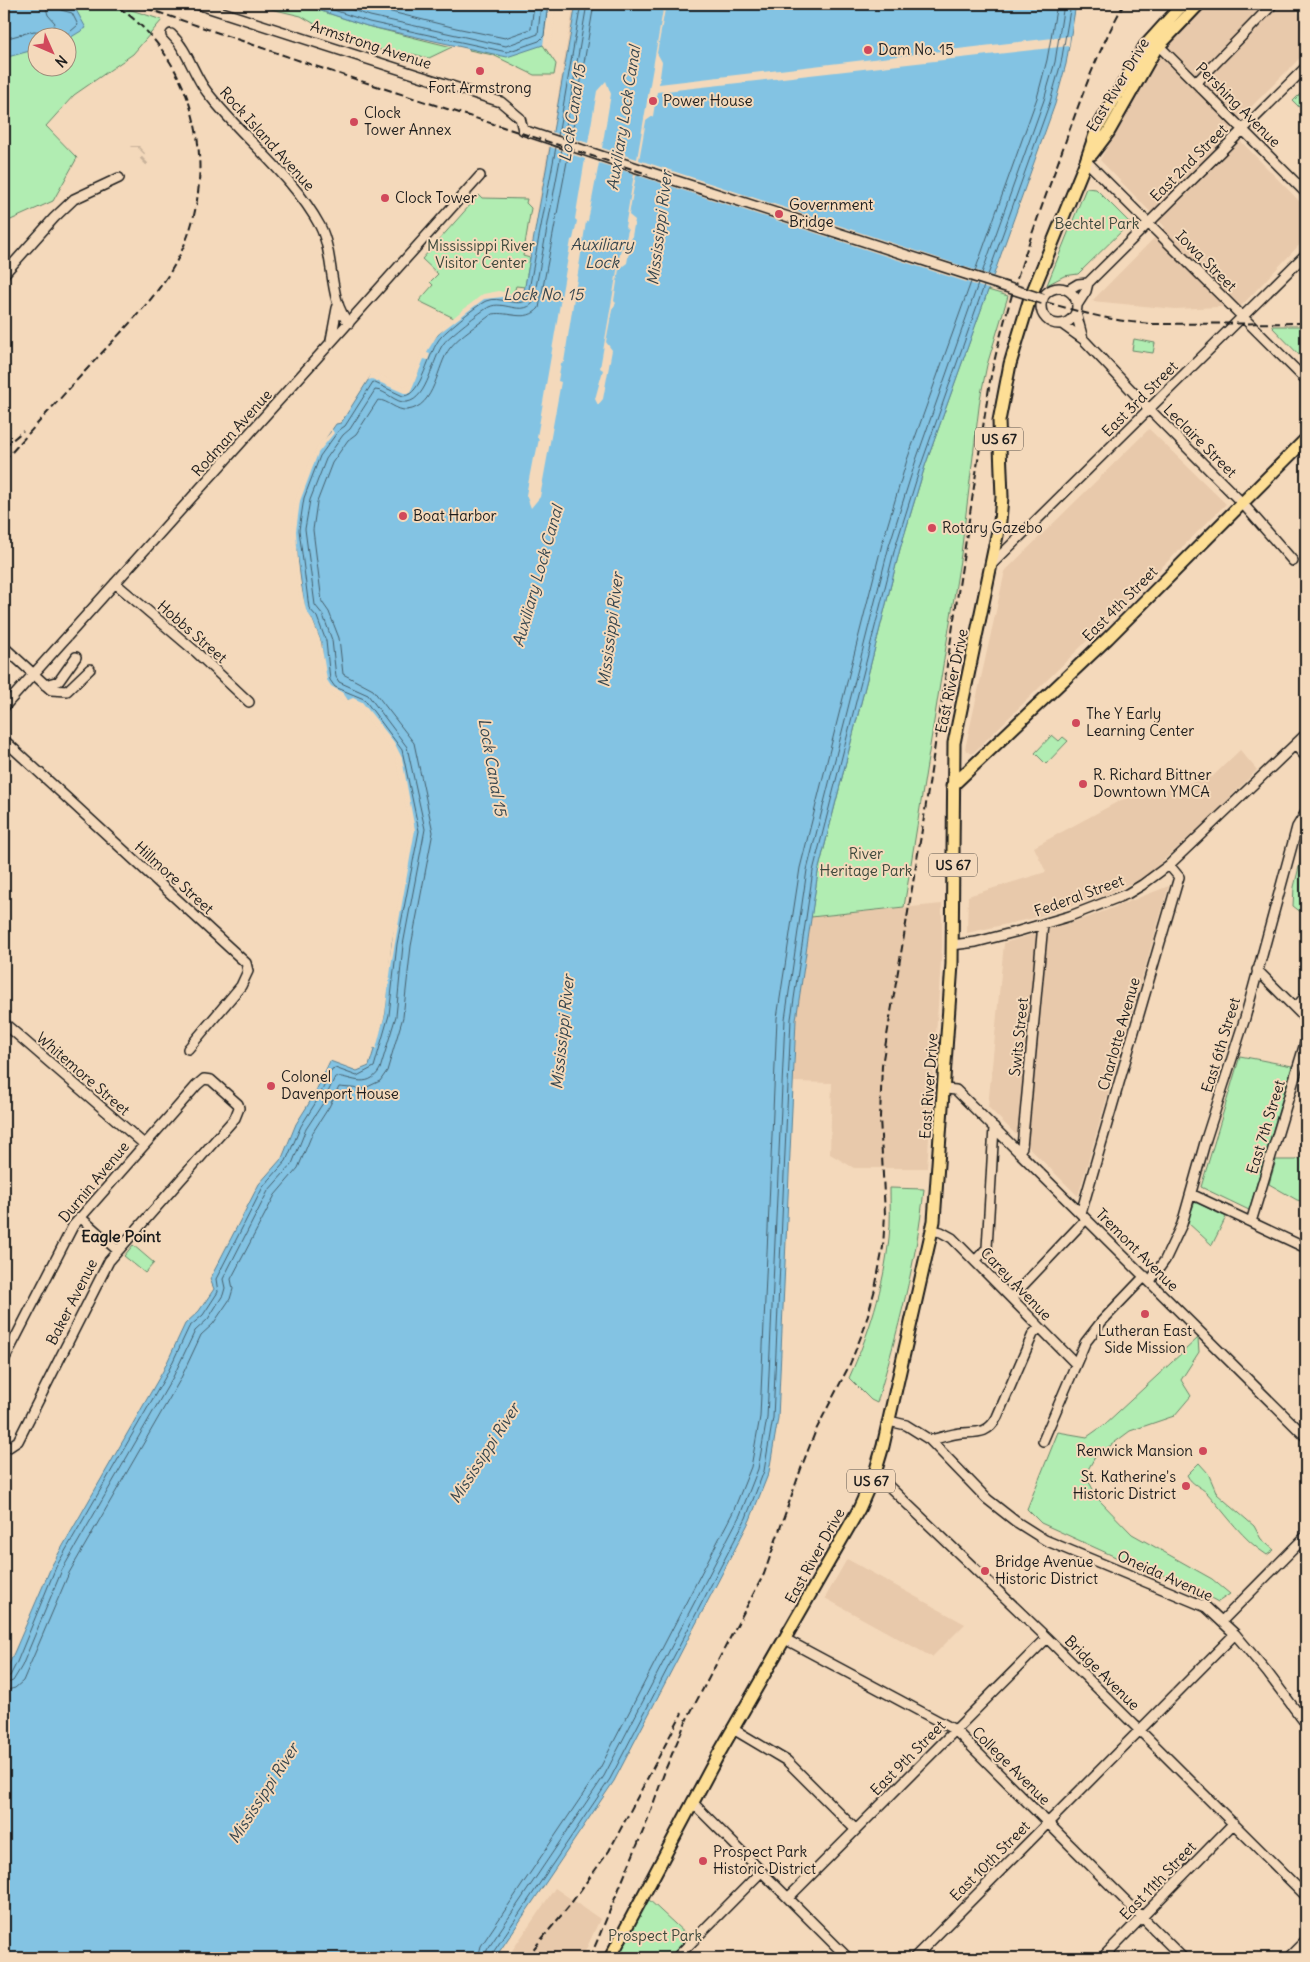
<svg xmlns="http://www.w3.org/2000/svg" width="1310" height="1962" font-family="Delius,sans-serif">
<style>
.built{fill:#e8c9ab}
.green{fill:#b1edb2;stroke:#668467;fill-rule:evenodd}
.water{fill:#83c3e3;stroke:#5a8093}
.pier{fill:#f4d9bb}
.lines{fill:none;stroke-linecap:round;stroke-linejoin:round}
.shore{stroke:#455f6c;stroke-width:1}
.minor-tunnel{stroke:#c9b39b;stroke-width:9;stroke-dasharray:9 4.5;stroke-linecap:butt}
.minor-casing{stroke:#1c1c1c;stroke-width:12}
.major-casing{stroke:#1c1c1c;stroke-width:15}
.minor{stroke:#f4d9bb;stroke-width:9}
.major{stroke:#fdde96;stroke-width:11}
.rail{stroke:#1c1c1c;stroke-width:2;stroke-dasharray:8 4;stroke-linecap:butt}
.minor-bridge-casing{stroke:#1c1c1c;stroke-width:12;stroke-linecap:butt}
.minor-bridge{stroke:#f4d9bb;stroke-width:9}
.poi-dot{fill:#d1495b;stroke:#f4d9bb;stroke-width:2}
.labels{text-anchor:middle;stroke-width:4;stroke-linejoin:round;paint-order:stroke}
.shield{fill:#f4d9bb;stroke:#5d554c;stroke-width:1}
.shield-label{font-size:14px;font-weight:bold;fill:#1c1c1c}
.street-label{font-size:15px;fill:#1c1c1c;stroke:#f4d9bb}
.poi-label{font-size:15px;fill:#1c1c1c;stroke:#f4d9bb;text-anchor:start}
.park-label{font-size:15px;fill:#3a463a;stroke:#f4d9bb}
.water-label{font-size:16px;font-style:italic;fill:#36464e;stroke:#f4d9bb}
.neighbourhood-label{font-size:16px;font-weight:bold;fill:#1c1c1c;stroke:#f4d9bb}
</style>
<rect width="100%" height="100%" fill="#f4d9bb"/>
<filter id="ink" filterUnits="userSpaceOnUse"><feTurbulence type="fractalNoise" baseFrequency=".02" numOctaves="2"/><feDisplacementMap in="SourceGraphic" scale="10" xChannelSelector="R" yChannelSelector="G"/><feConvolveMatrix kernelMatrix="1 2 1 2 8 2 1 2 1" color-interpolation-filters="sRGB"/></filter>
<g filter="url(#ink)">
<path class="built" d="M574,4h2l-37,209 -2,-1z
M1209,4h81l16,17v31l-77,77 77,79v30l-65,68 -66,3 -83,-8 73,-74 -65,-67 57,-103z
M1149,429l77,75 -254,250 -7,-5 40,-178z
M1240,750l17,20 -50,51 -62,56 -38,17 -73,24 -67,15 1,-37 78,-24 -12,-25 87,-47 91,-23z
M1169,886l-91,310 -90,-89 16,-164 85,-26z
M942,904v42l-15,222h-73l-24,-14 2,-71 -38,-1 2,-62 15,-103z
M847,1559l118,65 -33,33 -107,-59z
M555,1888l45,31 -18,39h-75z"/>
<path class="green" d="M4,4h109l49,16 -29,34 -59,41 -28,31 31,32 -24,43 -49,22zM38,38h30v30h-30z
M250,4h50l67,22 85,21 -23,11 -17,-4 -7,4 -73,-24 -31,-18z
M483,24l60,21 13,19 -2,11h-20l-41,-20 -24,-5z
M1306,88v26l-13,-13z
M1086,188l10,1 34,34 -52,51 -14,2 -17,9z
M479,195l3,3 45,1 -1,4 5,5 -8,48 7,2 -5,29 -9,-1 -3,10 -14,-2 -43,25 -37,-18 14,-16 -3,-3 8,-8 -16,-15z
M988,290l20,6 -21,69 -7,34 -19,155 -57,353 -93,10 7,-45 82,-323 25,-83z
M1271,326h35v36z
M1134,339l21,4 -2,10 -21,-3z
M1052,735l7,6 4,-4 5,4 -22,23 -11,-11z
M1301,859l5,3v54l-13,-10 1,-19z
M1240,1056l52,10 -43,144 -48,-23z
M1306,1155v47l-9,-2 -28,-16 7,-24h20z
M890,1188l34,1c-7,72 -27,144 -47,214l-6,-3 -22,-22c20,-44 35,-92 40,-140 2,-16 1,-33 1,-50z
M1195,1202l31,15 -14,28 -25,-23z
M133,1245l21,18 -9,10 -21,-17z
M1198,1338l1,14 -18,28 10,16 -17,20 -44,15 -35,26 -10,18 14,25 33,34 80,45 18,15 -12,8 -36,-20 -62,-23 -79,-36 -14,-14 31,-77 29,5 17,-12z
M1199,1463l9,10 9,21 37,32 7,13 13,11 -7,5c-25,-16 -40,-40 -60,-62 -7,-7 -15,-8 -20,-18z
M647,1898l42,39 -18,18 2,3h-56z"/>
<path class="water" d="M4,4h50l21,4 11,20 -18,11 -30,-1 -1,11 -33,9z
M300,4h253l-4,34 -6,7 -36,12 -140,-31z
M576,4h500l-10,60 -11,40 -130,362 -25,83 -82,323 -22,148 -18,398 -9,54 -19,48 -136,261 -119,177h-491v-282l48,-111 111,-194 22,-47 14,-13 15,-22 -4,-10 49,-95 23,-26 14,-34 17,-27 17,-36 27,10 12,-5 16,-52 7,-71 22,-112 -16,-79 -38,-49 -12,-3 -16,-10 -7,-9 -4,-39 -9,-23 -7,-8 -11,-82 5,-33 16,-42 21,-30 5,-1 31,-49 33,17c14,-10 13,-26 21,-40 7,-15 44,-49 59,-55 12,-5 26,1 38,1z"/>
<path class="pier" d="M549,4h6l-3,34 -6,7h-3z
M573,4l-21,128 36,11 9,-52 9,-10 5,13 -9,54 35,11 27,-155h2l-9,49 5,9 -3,22 411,-48 -1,10 -412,46 -4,24 -7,5 -7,39 357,117 -5,13 -355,-115 -7,40 6,5 -8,43 -8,6 -5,32 2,2 -4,7 -6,32 6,8 -9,49 -5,6 -3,-6 8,-29 -3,-2 21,-120h3l4,-18 -3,-3 9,-53 -35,-11 -11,58 -2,1 -22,140 -3,1 -3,18 3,1 -21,115 -9,11 -5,-13 7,-37h2l4,-19 -2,-2 34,-197 2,-1 4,-18 -2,-2 10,-60 -37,-13z
M499,291l14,3 -1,2 -28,3 -46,35 -10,16 -1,3 3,1 -2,6 -4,-1 -14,34h-6l-32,-14 -4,1 4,-8 34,16 5,-4 12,-34 12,-18 48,-38z
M331,428l3,5 -16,20 -18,48 -4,30 3,45 7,34 6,9 9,23 6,38 4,6 12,7 5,7 5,-2 9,4 32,40 8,16 13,72 -23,130 -7,54 -9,35 -3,-2 9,-33 12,-87 18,-96 -17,-78 -37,-48 -11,-3 -16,-9 -8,-10 -4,-40 -9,-22 -8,-9 -10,-75 3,-34 16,-44 9,-15 11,-12z"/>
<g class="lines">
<path class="shore" d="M59,4l2,6 11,3 6,12 -15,13
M316,4l53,18 138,30 32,-11 5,-5 4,-32
M335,4l35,12 136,30 32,-12 3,-30
M359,4l97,24 49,10 26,-9 3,-25
M4,39l30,-8 16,2 5,-10 -7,-8 -3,-11
M558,136l23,-132
M564,138l23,-134
M571,140l23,-136
M975,271l62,-173 10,-38 10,-56
M982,273l62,-173 11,-38 9,-58
M988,275l62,-173 11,-39 10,-59
M4,1677l6,-1 7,-14 39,-95 111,-193 22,-47 14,-12 15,-23 -2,-13 47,-92 23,-26 15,-35 17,-27 14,-30 3,-1 22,8 17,-9 15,-52 8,-71 22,-113 -17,-81 -38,-51 -29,-12 -5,-7 -4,-39 -9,-24 -8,-9 -10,-78 5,-32 16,-42 19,-26 6,-4 28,-44 30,14c19,0 25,-45 38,-59 7,-8 36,-32 45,-36 13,-6 31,7 41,-1l29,-153
M4,1684l9,-3 9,-15 40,-96 111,-193 22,-46 13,-12 15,-24 2,-7 -2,-9 45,-88 24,-27 14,-35 17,-26 12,-26c12,-3 32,15 45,-8l16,-53 7,-71 22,-116 -18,-82 -39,-52 -29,-13 -3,-5 -4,-37 -9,-25 -8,-10 -10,-76 5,-29 16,-41 17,-24 7,-6 25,-39c11,0 21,14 32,12 21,-3 25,-44 37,-59 5,-7 37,-32 45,-36 14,-7 32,9 44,-4l29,-154
M4,1691l11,-3 8,-7 46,-108 111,-193 21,-45 12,-11 17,-25 3,-10 -2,-10 44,-84 23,-27 15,-36 16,-25 10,-20 24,2 17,-8 7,-10 16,-54 8,-71 22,-114 -19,-89 -41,-53 -30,-16 -4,-36 -10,-26 -7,-10 -9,-72 4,-28 15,-39 16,-23 8,-6 22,-34c10,0 18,11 29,10 29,-3 29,-44 43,-62 10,-13 29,-24 42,-34 17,-3 34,9 47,-6l30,-157
M478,1958l3,-12 117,-174 135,-260 18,-45 9,-50 17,-399 23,-150 82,-324 25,-84 64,-178
M485,1958l2,-8 117,-174 136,-261 18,-46 9,-51 18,-399 22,-149 82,-324 26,-83 63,-179
M492,1958v-4l118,-175 136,-261 18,-47 9,-53 18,-399 22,-148 82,-323 26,-83 63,-179"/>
<path class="minor-tunnel" d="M135,147v-1
M141,151l1,-1
M143,162l2,-2"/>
<defs>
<path id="minor" d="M197,4l304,98 19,16 3,12 129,43
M171,34c17,16 22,40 36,58 35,46 85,82 113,134 15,29 8,76 29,97
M1156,43l150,150
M1196,83l77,-79
M1086,161l220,219
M4,274l50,-56 20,-19 45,-21
M1041 306a18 18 0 1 1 36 0a18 18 0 1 1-36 0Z
M1068,290l10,-6 10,-1
M1077,305l9,-14 2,-8 218,-216
M1076,313l7,26
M1062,324l21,15 66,70 94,95 50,57
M331,340l6,-32
M993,563l313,-309
M115,583l81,69 53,50
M4,647l47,43 16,1 23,-22
M45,685l14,-4 17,-24
M4,707l476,-531
M4,740l242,223 2,8 -7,15 -53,63
M1295,745l11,12
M952,945l24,-3 43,-11 51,-15 57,-22 15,-9 27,-20 137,-131
M1257,970l49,49
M1295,1008l11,-12
M4,1023l140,121
M945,1089l11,1 350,347
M1019,1152l3,-5 21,-223
M1191,1194l115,54
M1081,1213l98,-336 -10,-12
M80,1217l36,32
M1251,1222l55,-182
M932,1230l9,2 11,6 123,125
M975,1261l12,-13 7,-121
M1150,1281l15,-21 17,-36 24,-85 39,-121 48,-176 4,-15 9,-15
M1011,1298l75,-79
M4,1360l69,-134 124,-141 7,-6 7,1 27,24 1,4 -4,10 -126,143 -91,180 -9,6h-5
M889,1421l17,4 24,15 57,59 28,22 30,19 161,67 29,27 32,38 39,52
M930,1440c10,-2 21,-6 31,-7 17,-1 27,1 36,-16l36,-83 6,-6
M1043,1441l42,-98 17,-22 43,-45
M875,1473l172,165 259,258
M1222,1621l84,-85
M785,1639l170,91 228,228
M733,1729l54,32 69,69
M692,1802l156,156
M788,1898l259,-260
M676,1958l85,-86
M914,1958l321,-324
M1102,1958l132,-135
M1288,1958l18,-18"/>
<path id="major" d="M1092,154l16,-21 47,-83 44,-46
M952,786l156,-148 198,-199
M610,1958l108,-203 141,-246 16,-36 8,-27 51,-225 18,-257 2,-221 46,-222 2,-24 -3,-76 11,-57 20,-66 56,-137 11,-32 48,-83 38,-42"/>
</defs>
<use href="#minor" class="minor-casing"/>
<use href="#major" class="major-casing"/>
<use href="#minor" class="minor"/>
<use href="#major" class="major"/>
<path class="rail" d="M134,4l187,64 693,225c47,13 92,29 140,31l152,-1
M4,447l19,-16
M4,461c31,-35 62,-69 94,-104 24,-26 51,-52 71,-83 33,-51 39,-116 19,-174 -13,-38 -40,-75 -75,-96
M526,1958l43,-52 40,-55 73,-138
M590,1958l56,-134 20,-56 21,-49 77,-145 39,-111 13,-33 34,-66 14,-35 11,-40 8,-42 2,-33 -5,-97 2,-52 41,-241 67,-443c15,-74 40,-143 66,-213 20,-56 39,-113 68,-164"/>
<defs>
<path id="minor-bridge" d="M652,173l391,126"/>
</defs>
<use href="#minor-bridge" class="minor-bridge-casing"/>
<use href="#minor-bridge" class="minor-bridge"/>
</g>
</g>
<g class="poi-dot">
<circle cx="868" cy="50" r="5"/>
<circle cx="480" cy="71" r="5"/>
<circle cx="653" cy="101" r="5"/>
<circle cx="354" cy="122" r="5"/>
<circle cx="385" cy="198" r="5"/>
<circle cx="779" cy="214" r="5"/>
<circle cx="403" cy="516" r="5"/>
<circle cx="932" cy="528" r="5"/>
<circle cx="1076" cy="723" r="5"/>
<circle cx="1083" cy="784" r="5"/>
<circle cx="271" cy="1086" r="5"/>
<circle cx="1145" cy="1314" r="5"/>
<circle cx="1203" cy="1451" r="5"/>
<circle cx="1186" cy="1486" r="5"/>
<circle cx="985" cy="1571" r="5"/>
<circle cx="703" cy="1861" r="5"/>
</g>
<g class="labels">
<g class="shield">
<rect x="975" y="427.5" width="48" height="23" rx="4"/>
<rect x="929" y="853.5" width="48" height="23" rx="4"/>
<rect x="847" y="1469.5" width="48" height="23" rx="4"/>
</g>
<g class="shield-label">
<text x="999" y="444">US 67</text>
<text x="953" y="870">US 67</text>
<text x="871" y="1486">US 67</text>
</g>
<g class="street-label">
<text transform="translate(371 45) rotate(18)" y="5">Armstrong Avenue</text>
<text transform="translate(1118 85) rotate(-59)" y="5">East River Drive</text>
<text transform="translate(1238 105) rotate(45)" y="5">Pershing Avenue</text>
<text transform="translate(267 139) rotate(48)" y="5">Rock Island Avenue</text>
<text transform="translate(1189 163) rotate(-45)" y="5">East 2nd Street</text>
<text transform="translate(1206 261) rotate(45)" y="5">Iowa Street</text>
<text transform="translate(1140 399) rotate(-45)" y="5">East 3rd Street</text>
<text transform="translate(232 433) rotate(-48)" y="5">Rodman Avenue</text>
<text transform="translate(1200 441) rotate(45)" y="5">Leclaire Street</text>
<text transform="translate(1120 604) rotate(-45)" y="5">East 4th Street</text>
<text transform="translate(192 632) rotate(41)" y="5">Hobbs Street</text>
<text transform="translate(952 681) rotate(-78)" y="5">East River Drive</text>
<text transform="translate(174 878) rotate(42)" y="5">Hillmore Street</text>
<text transform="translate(1079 896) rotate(-20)" y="5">Federal Street</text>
<text transform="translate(1119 1034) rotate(-74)" y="5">Charlotte Avenue</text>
<text transform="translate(1019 1037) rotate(-84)" y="5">Swits Street</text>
<text transform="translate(1221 1045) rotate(-73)" y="5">East 6th Street</text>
<text transform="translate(83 1074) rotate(41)" y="5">Whitemore Street</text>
<text transform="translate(929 1086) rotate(-86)" y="5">East River Drive</text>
<text transform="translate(1266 1127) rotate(-73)" y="5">East 7th Street</text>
<text transform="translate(94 1182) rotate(-50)" y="5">Durnin Avenue</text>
<text transform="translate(1137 1250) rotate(45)" y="5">Tremont Avenue</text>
<text transform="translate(1016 1284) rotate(46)" y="5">Carey Avenue</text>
<text transform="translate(72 1302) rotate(-63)" y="5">Baker Avenue</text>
<text transform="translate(815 1556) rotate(-61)" y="5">East River Drive</text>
<text transform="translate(1165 1576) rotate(24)" y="5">Oneida Avenue</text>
<text transform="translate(1102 1673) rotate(45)" y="5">Bridge Avenue</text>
<text transform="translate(908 1758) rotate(-45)" y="5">East 9th Street</text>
<text transform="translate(1011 1766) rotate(45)" y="5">College Avenue</text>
<text transform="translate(990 1861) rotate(-45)" y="5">East 10th Street</text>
<text transform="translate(1158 1881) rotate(-46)" y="5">East 11th Street</text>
</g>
<g class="poi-label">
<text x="878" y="55">Dam No. 15</text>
<text x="480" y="93" text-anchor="middle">Fort Armstrong</text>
<text x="663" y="106">Power House</text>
<text x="364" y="118">Clock<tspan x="364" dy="17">Tower Annex</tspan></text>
<text x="395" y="203">Clock Tower</text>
<text x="789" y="210">Government<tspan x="789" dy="17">Bridge</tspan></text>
<text x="413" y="521">Boat Harbor</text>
<text x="942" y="533">Rotary Gazebo</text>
<text x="1086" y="719">The Y Early<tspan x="1086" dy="17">Learning Center</tspan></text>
<text x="1093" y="780">R. Richard Bittner<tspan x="1093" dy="17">Downtown YMCA</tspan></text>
<text x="281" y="1082">Colonel<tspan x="281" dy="17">Davenport House</tspan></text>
<text x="1145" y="1336" text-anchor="middle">Lutheran East<tspan x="1145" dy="17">Side Mission</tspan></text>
<text x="1193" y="1456" text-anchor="end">Renwick Mansion</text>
<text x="1176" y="1482" text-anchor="end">St. Katherine's<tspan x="1176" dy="17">Historic District</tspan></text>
<text x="995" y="1567">Bridge Avenue<tspan x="995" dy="17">Historic District</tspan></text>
<text x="713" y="1857">Prospect Park<tspan x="713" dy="17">Historic District</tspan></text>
</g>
<g class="park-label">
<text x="1097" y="229">Bechtel Park</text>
<text x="481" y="251">Mississippi River<tspan x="481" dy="17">Visitor Center</tspan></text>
<text x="866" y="859">River<tspan x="866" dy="17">Heritage Park</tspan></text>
<text x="655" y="1941">Prospect Park</text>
</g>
<g class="water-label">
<text transform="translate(572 113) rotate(-81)" y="6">Lock Canal 15</text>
<text transform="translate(623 118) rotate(-81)" y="6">Auxiliary Lock Canal</text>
<text transform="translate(659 228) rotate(-83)" y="6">Mississippi River</text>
<text x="602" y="250">Auxiliary<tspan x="602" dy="18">Lock</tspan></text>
<text x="543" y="300">Lock No. 15</text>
<text transform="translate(537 576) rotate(-74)" y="6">Auxiliary Lock Canal</text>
<text transform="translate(610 630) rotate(-83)" y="6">Mississippi River</text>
<text transform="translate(493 767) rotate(80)" y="6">Lock Canal 15</text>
<text transform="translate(562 1032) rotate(-84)" y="6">Mississippi River</text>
<text transform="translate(484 1453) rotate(-57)" y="6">Mississippi River</text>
<text transform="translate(263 1793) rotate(-57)" y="6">Mississippi River</text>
</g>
<g class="neighbourhood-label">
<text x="121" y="1242">Eagle Point</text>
</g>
</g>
<rect width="1310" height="1962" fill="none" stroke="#f4d9bb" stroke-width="20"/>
<rect x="10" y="10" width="1290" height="1942" fill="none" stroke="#1c1c1c" stroke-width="2" filter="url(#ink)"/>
<g transform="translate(52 52) rotate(135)"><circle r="24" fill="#f4d9bb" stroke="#9e8d7b"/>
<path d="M0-4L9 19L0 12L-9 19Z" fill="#d1495b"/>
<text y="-8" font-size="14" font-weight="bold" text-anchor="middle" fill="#1c1c1c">N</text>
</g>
</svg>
